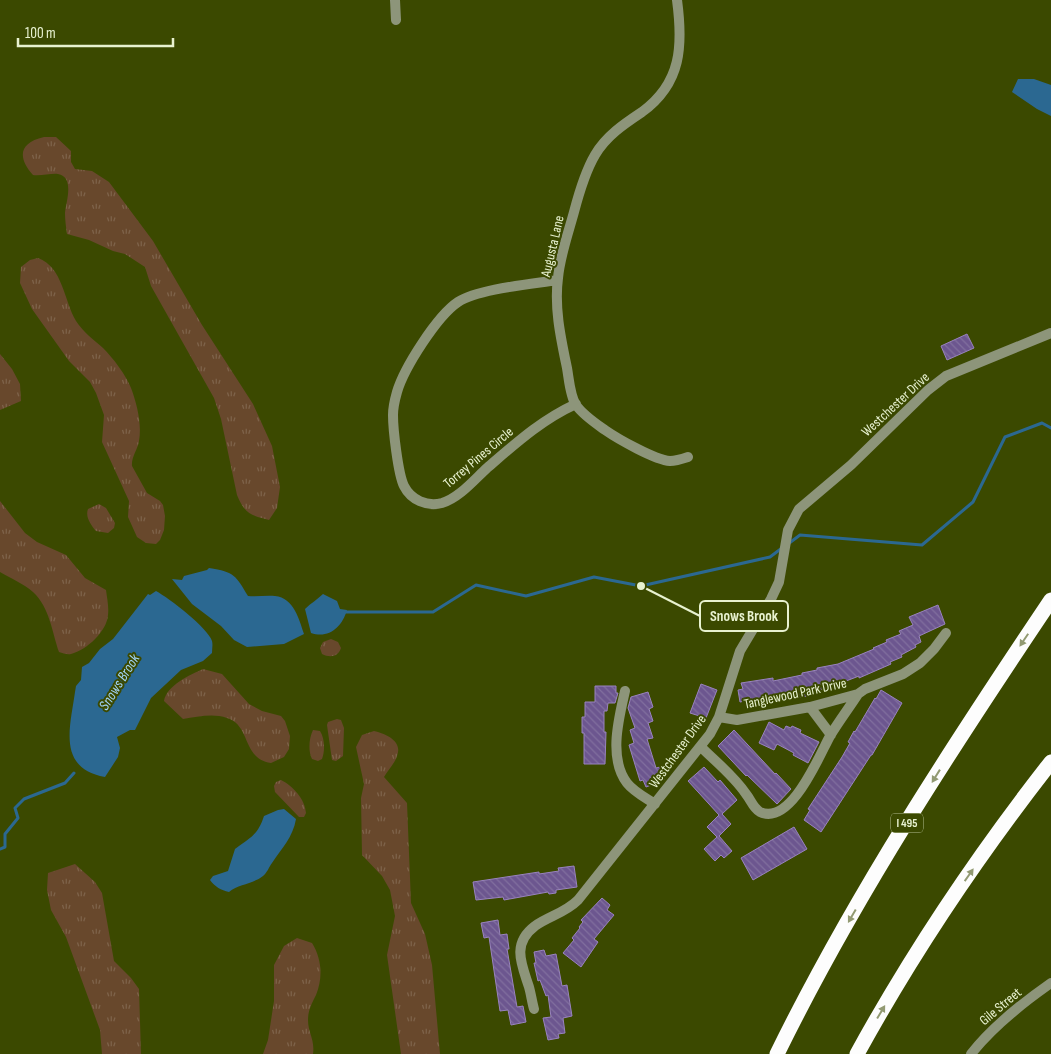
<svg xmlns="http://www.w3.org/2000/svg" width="1051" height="1054" font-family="'Sofia Sans Condensed',sans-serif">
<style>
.grass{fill:url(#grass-tufts)}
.water{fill:#2b6891}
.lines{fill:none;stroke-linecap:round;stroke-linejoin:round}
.stream{stroke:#2b6891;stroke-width:3}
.building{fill:url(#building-back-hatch);stroke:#9983bf}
.street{stroke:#8d957a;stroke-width:10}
.highway{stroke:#fdfdfd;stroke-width:15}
.oneway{fill:#929a72}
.labels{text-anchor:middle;stroke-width:4;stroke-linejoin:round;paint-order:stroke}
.shield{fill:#3b4900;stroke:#b4bf92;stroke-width:1}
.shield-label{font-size:12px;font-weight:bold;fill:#e8f2d0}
.street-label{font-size:14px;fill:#e8f2d0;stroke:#3b4900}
.water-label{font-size:15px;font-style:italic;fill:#a3d4f8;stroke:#3b4900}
.leader{fill:none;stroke:#e8f2d0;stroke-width:2}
.callout-dot{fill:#e8f2d0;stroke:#3b4900;stroke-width:2}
.callout{fill:#3b4900;stroke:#e8f2d0;stroke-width:2}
.callout-label{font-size:15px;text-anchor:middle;font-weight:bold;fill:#e8f2d0}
</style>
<defs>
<pattern id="grass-tufts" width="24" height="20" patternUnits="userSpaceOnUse" patternTransform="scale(1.25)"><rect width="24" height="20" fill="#68482c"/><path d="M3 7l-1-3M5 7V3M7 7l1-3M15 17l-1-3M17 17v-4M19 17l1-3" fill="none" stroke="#7e634a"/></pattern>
<pattern id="building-back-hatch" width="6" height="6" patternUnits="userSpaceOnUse" patternTransform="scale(1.25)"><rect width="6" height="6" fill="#6c568f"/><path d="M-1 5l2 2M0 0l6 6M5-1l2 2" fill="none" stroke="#816f9e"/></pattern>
</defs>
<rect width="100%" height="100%" fill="#3b4900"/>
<path class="grass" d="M44,137h12l15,14v11l4,7 17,2 17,11 44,59 49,84 51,79 19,42 8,41 -3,21 -8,12c-19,-5 -24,-6 -32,-25l-16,-76 -7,-21 -63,-112 -6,-19 -20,-13 -12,-3 -24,-11 -22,-6c-1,-7 -2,-14 -2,-21 1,-11 10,-36 -7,-39 -6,-1 -17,2 -25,1 -15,-17 -15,-32 11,-38z
M38,258c25,9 26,43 38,63 8,12 17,18 27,27 10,10 23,27 28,40 6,16 11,36 8,53 -1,8 -8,16 -7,25l15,27 13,8 3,4 2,11 -1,14 -4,10 -4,4 -10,-1 -9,-6 -9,-20 1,-16 -27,-59 2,-27 -8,-22 -6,-11 -21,-21 -37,-52 -12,-26 1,-16 9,-7z
M0,354l12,15 8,15 1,17 -21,9z
M0,501l25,32 12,9 29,13 19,23 21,12c1,8 3,17 2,25 -1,16 -21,35 -37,39 -4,1 -8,-1 -12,-2 -7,-20 -9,-44 -26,-60 -9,-8 -23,-14 -33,-20z
M99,504l7,4 9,15 -1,5 -6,5 -12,-2c-5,-6 -11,-14 -8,-22z
M331,639l7,3 3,6c-3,9 -11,10 -19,6l-2,-6 3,-6z
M203,669l19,5 27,30 13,7 19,5 4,5 5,15 -1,13 -5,8 -13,6c-29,-4 -20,-38 -44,-45 -14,-5 -30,-1 -44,1l-19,-18c3,-16 26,-26 39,-32z
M337,719l4,1 3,8 -1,28 -7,5 -4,-1 -5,-35 1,-3z
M313,730l7,1c5,8 5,20 2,28l-4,2 -6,-2c-4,-8 -3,-21 1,-29z
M374,731c12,3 29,10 23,25 -2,7 -9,14 -13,21l23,26 4,100 14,31 7,31 8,89h-39l-14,-99 8,-39 -5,-26 -8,-14 -20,-21 -1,-57 3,-14 -8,-37 6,-12z
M281,780c12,6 24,19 25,33l-2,4h-5l-24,-25 -1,-6 2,-4z
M75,864l20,18 7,11 12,68 17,17 8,11 2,65h-39l-2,-24 -34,-93 -15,-27 -4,-20 1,-17z
M297,938l15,5c10,16 11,35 4,52 -4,8 -8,15 -8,25 0,13 7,19 5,34h-50l5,-14 6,-39v-36l10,-19z"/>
<path class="water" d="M1018,79h16l17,6v31l-14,-7 -25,-17z
M209,568c26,4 27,8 39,28 9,1 18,-1 27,0 19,2 24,23 29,38l-20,10 -37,3 -13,-7 -13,-14 -29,-22 -20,-25 10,1 2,-4 23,-6z
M156,591c13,7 52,37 56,50 1,4 0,8 0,12l-9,8 -22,9 -30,28 -16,32h-5l-13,7 3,11 -2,9 -13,20c-48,-9 -35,-49 -30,-85l1,-6 5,-6 1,-13 7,-4 11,-14 13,-10 35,-45 2,1z
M323,594l14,7 3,8 7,1c-5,17 -18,29 -36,23l-6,-24c6,-6 13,-10 18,-15z
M284,809l12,10c-3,18 -14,29 -24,44 -3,4 -5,10 -9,13 -10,8 -24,8 -34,16 -8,-2 -14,-5 -19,-12l3,-4 15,-5 7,-22c15,-11 23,-14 29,-33l14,-6z"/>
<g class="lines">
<path class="stream" d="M788,544l12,-9 122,10 51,-43 32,-65 37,-14 9,5
M342,612h91l43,-27 50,11 68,-19 47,9 129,-29 12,-9
M0,849l5,-2v-13l13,-16 -3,-10 9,-9 41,-16 9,-10"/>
</g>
<path class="building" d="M967,334l7,14 -27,12 -6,-14z
M938,605l7,19 -26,12 2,6 -6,3 1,2 -15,8 1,2 -12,5 1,2 -32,14v-2l-18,7 -12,3 1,2 -16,3 1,1 -8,2v2l-31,6 -1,-3 -24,4 -1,-3 -10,2 -2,-12 5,-1 -2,-6 32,-5v3l29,-6v-2l15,-3v-2l21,-4 36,-15 -1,-1 14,-6 -1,-2 15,-6 -2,-3 14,-6 -4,-8z
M701,684l16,6 -11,28 -16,-5z
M595,686h21v7h2l-3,10h-7l-1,8h-3v21h2l-1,32h-21v-31h-2v-16h3v-15h10z
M881,690l21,13 -30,52h-1l-50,77 -17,-12 6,-10 -2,-1 34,-52 8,-14 -2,-1 6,-11 1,1 20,-34 1,1z
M648,692l5,15 -4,2 4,12 -5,2 5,15 -6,1 9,29 4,-1 4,13 -18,7 -3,-7 -3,1 -11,-36 5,-2 -4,-13 5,-2 -7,-20 3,-11z
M769,722l15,8 2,-4 5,2 1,-2 9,4 -1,3 19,9 -11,21 -15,-8 1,-2 -17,-9 -3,6 -15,-7z
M734,730l41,44 1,-1 15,16 -14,15 -30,-29 -1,1 -28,-30z
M704,767l14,15 2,-2 17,20 -15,14 9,10 -12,12 13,15 -8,7 -3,-3 -6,6 -11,-12 13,-12 -10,-10 12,-12 -31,-34z
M794,827l13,22 -54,31 -12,-22z
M574,866l3,21 -21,3v3l-7,1 -1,-2 -44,8 -1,-3 -27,3 -3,-18 66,-10v2l20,-3 -1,-3z
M602,898l8,7 -3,5 7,5 -20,24 4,3 -17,25 -18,-14 11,-13 -2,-2 8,-10 -1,-1 4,-5 -2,-2z
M498,920l2,15 7,-1 2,15h-2l10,58 6,-1 3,16 -15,3 -3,-15 -8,1 -11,-74 -5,1 -3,-15z
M544,950l2,6 10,-2 6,32 5,-1 5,31 -9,2 2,15 -7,1 1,4 -11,2 -5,-22 8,-1 -3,-22 -2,1 -6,-16 -2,1 -4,-18h2l-2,-11z"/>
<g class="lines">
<path class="street" d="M395,0l1,20
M677,0c6,45 5,83 -35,112 -18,12 -36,24 -47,43 -10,17 -16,38 -21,57 -6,22 -14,44 -16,66 -4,30 3,61 9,90 2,11 3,28 9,37 7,10 19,18 29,25 13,9 50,30 65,31 6,0 12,-2 18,-4
M557,280c-25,4 -79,9 -99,22 -21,14 -54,66 -61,90 -2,7 -4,15 -4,23 0,14 5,59 11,71 7,14 23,21 38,17 17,-5 32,-23 45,-35 28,-24 54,-48 89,-64
M625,691c-6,27 -17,67 2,92 7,9 19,15 28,21
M810,707l21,28
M719,717l18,3 73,-13 48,-13 7,-5 38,-15 17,-11 14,-14 12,-16
M701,747c15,15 33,29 45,47 5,6 7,14 14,18 31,14 59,-56 70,-76 9,-15 19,-28 28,-42
M534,1009c-2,-7 -3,-15 -5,-22 -7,-22 -18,-43 6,-61 14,-10 30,-13 43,-26l132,-166 9,-17 21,-66 31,-52 8,-17 9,-52 11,-21 52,-44 77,-75 18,-14 105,-43
M971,1054c22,-28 50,-50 80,-71"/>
<path class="highway" d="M777,1054c78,-159 176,-308 274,-454
M857,1054c56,-102 122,-200 194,-292"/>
</g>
<defs><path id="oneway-solid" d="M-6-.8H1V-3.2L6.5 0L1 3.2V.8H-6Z" transform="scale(1.25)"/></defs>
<g class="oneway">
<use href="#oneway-solid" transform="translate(1024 640) rotate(124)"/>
<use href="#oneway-solid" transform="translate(936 776) rotate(122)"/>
<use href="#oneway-solid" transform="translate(969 875) rotate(-55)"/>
<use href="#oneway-solid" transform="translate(852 916) rotate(120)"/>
<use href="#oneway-solid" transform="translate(881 1012) rotate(-59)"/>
</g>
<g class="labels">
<rect class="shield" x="891" y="813.5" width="32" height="19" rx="4"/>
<g class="shield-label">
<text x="907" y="827">I 495</text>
</g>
<g class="street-label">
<text transform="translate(552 246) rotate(-77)" y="5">Augusta Lane</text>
<text transform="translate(895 404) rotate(-43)" y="5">Westchester Drive</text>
<text transform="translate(478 457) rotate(-40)" y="5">Torrey Pines Circle</text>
<text transform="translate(795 693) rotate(-12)" y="5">Tanglewood Park Drive</text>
<text transform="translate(677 751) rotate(-54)" y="5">Westchester Drive</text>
<text transform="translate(1000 1006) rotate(-40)" y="5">Gile Street</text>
</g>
<g class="water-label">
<text transform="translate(119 682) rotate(-58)" y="5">Snows Brook</text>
</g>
</g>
<path class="leader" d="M641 586L700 616"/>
<circle class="callout-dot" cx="641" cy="586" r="5"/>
<rect class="callout" x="700" y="601" width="88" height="30" rx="5"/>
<g class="callout-label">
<text x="744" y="621">Snows Brook</text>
</g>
<path d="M18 38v8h155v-8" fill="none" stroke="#e8f2d0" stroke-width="2.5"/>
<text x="25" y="38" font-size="15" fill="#e8f2d0" stroke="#3b4900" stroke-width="4" paint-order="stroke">100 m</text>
</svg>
